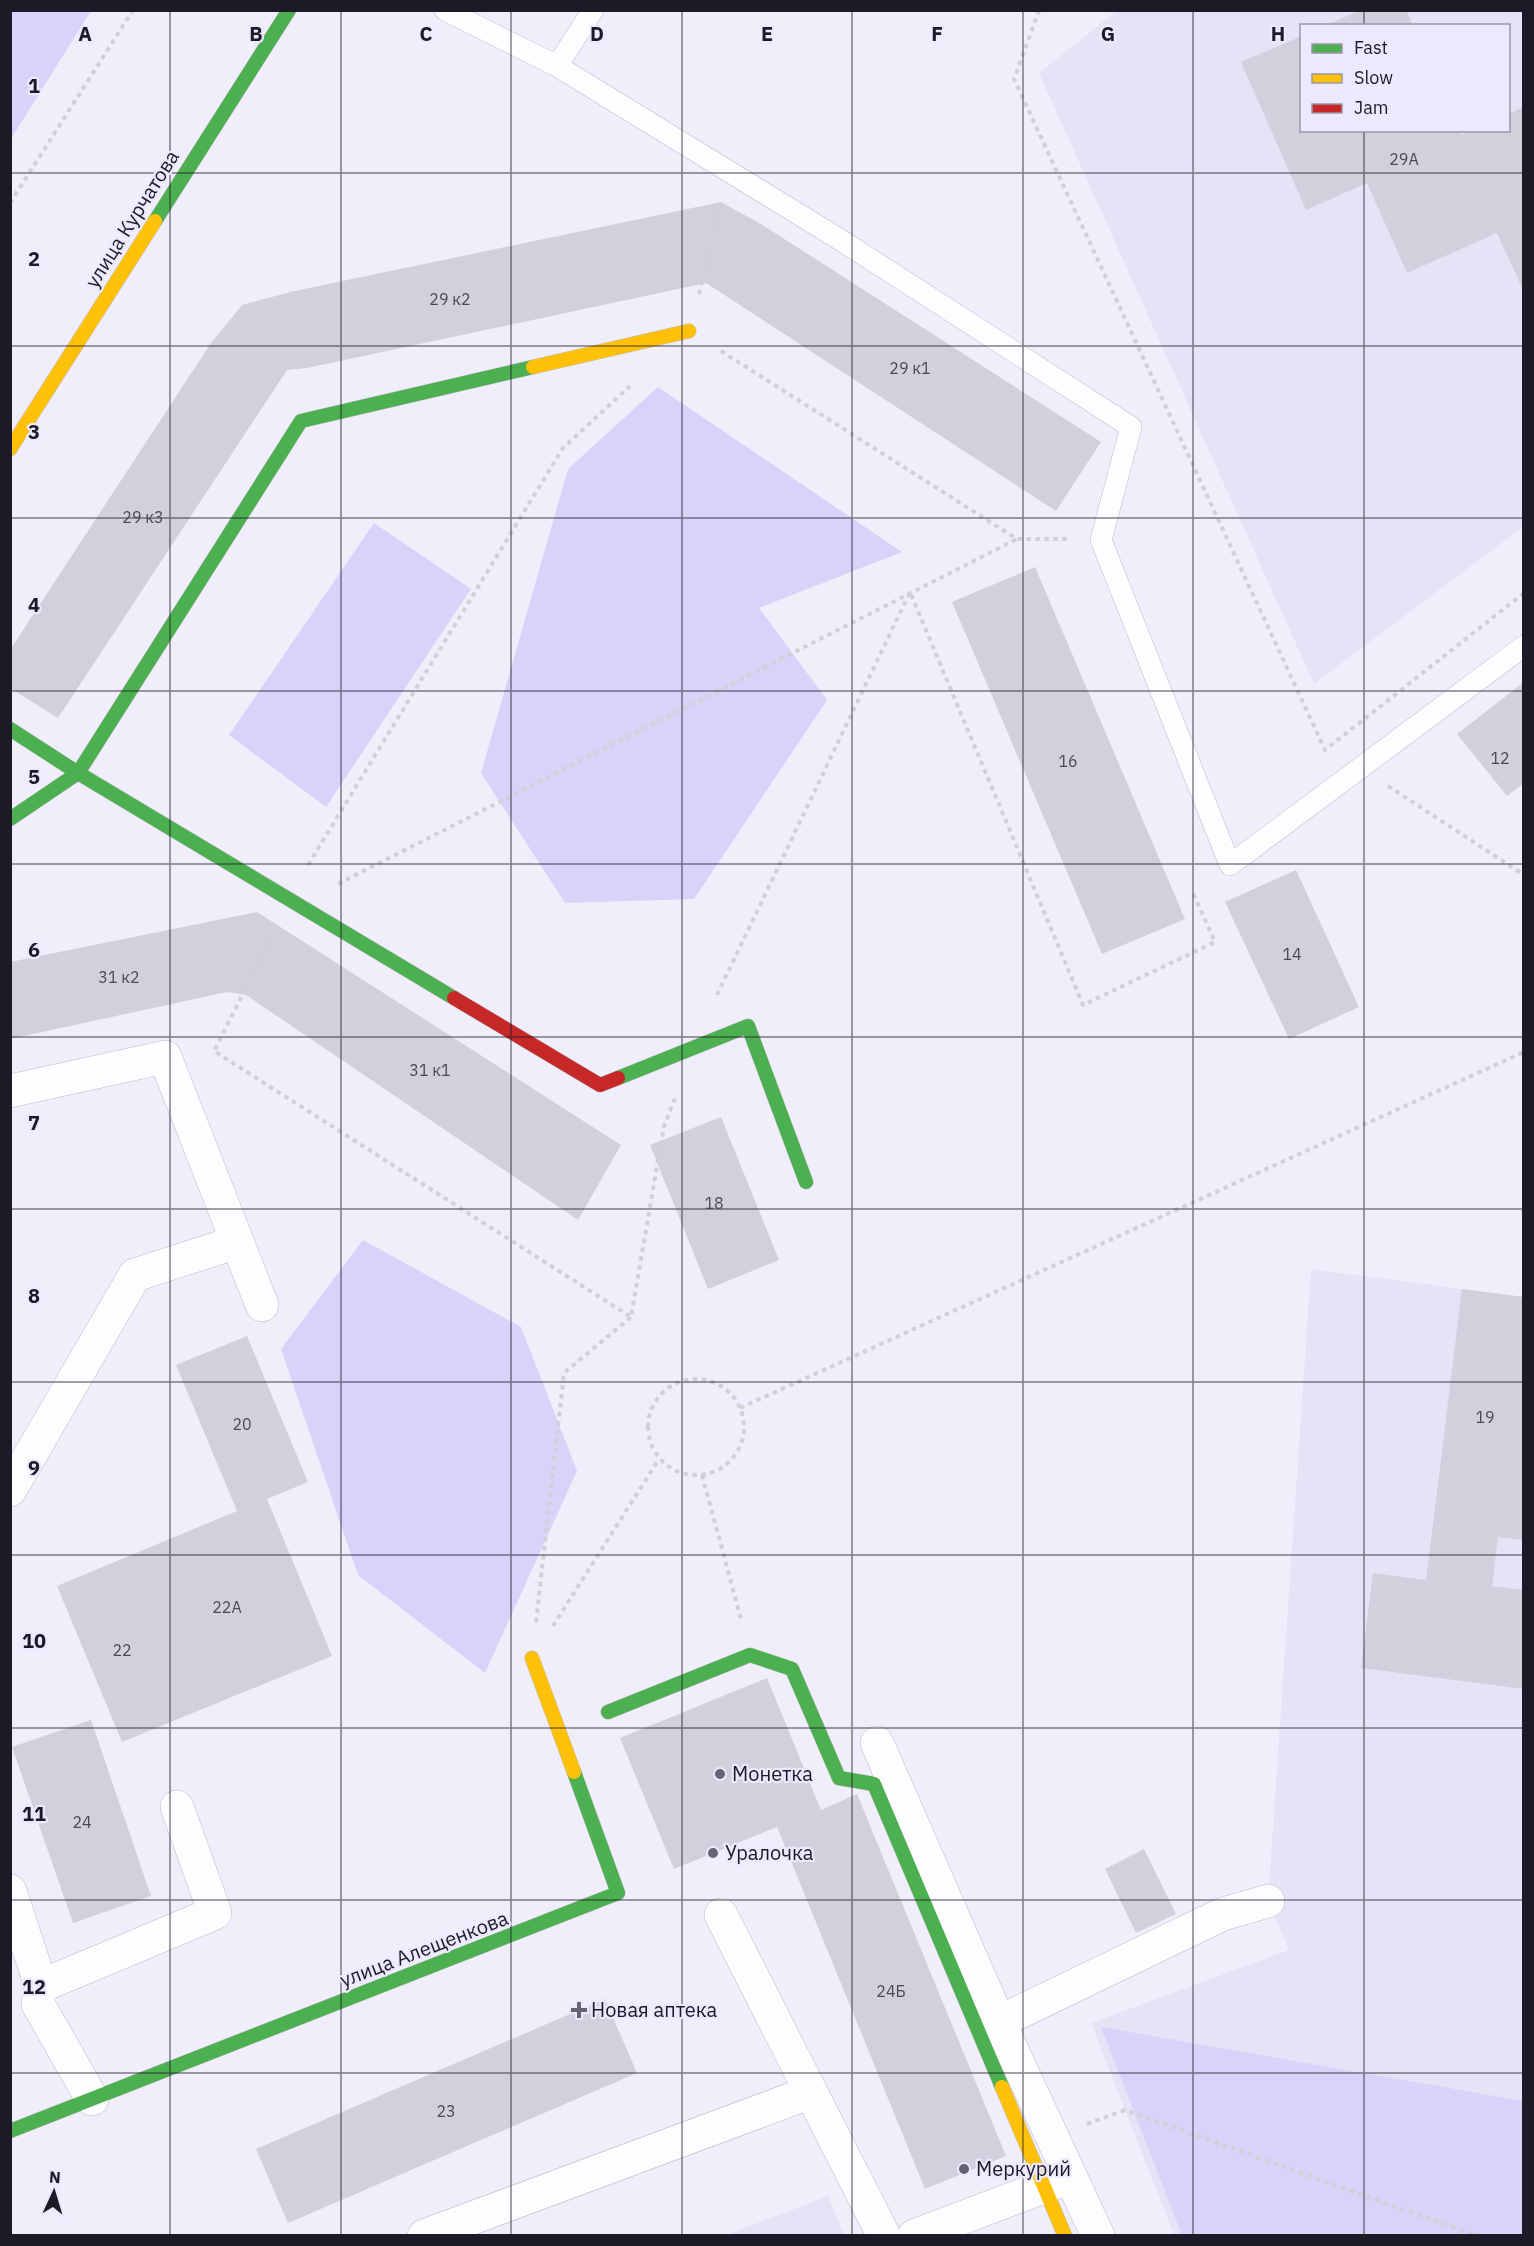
<svg xmlns="http://www.w3.org/2000/svg" width="1534" height="2246" font-family="'IBM Plex Sans',sans-serif">
<style>
.built{fill:#e6e3f7;fill-rule:evenodd}
.green{fill:#d9d2f9}
.building{fill:#d2d0dd}
.lines{fill:none;stroke-linecap:round;stroke-linejoin:round}
.lane-casing{stroke:#bdbbc6;stroke-width:22}
.street-casing{stroke:#bdbbc6;stroke-width:34}
.fast-casing{stroke:#bdbbc6;stroke-width:15}
.slow-casing{stroke:#bdbbc6;stroke-width:15}
.jam-casing{stroke:#bdbbc6;stroke-width:15}
.path{stroke:#d1d0d5;stroke-width:4;stroke-dasharray:4.5 4.5;stroke-linecap:butt}
.lane{stroke:#fdfcfe;stroke-width:21}
.street{stroke:#fdfcfe;stroke-width:33}
.fast{stroke:#4caf50;stroke-width:14}
.slow{stroke:#ffc107;stroke-width:14}
.jam{stroke:#c62828;stroke-width:14}
.grid{fill:none;stroke:#1c1a26;stroke-width:1.5;stroke-opacity:0.55}
.poi-dot{fill:#666470;stroke:#ece9ff;stroke-width:2}
.labels{text-anchor:middle;stroke-width:4.5;stroke-linejoin:round;paint-order:stroke}
.number-label{font-size:16px;fill:#4a4854}
.street-label{font-size:20px;fill:#1c1a26;stroke:#ece9ff}
.poi-label{font-size:20px;fill:#1c1a26;stroke:#ece9ff;text-anchor:start}
.grid-label{font-size:20px;text-anchor:middle;font-weight:bold;fill:#1c1a26;stroke:#ece9ff;stroke-width:4.5;stroke-linejoin:round;paint-order:stroke}
</style>
<rect width="100%" height="100%" fill="#f0eefa"/>
<path class="built" d="M1117,11h406v516l-209,157 -275,-611zM1302,26h206v104h-206z
M1311,1269l212,28v938h-349l-83,-212 198,-73 -21,-49z
M828,2196l16,39h-118z"/>
<path class="green" d="M11,10l80,1 -80,128 -1,-128z
M658,387l244,165 -143,56 68,92 -133,199 -129,4 -84,-130 87,-304z
M374,523l97,66 -145,218 -97,-72z
M363,1240l158,87 56,144 -92,202 -127,-98 -77,-226z
M1101,2027l422,74v134h-341z"/>
<path class="building" d="M1360,10h46l7,16h-88z
M1302,36v94h157l2,5 10,-5h37v-16l16,-7v185l-27,-59 -90,40 -40,-90 -61,27 -65,-148z
M721,202l40,22 340,218 -45,69 -350,-228 -399,85 -20,2 -229,348 -48,-30v-38l201,-307 31,-38 48,-13z
M1035,567l150,352 -83,35 -150,-352z
M1524,682v101l-17,13 -50,-62z
M1296,870l63,137 -70,32 -64,-137z
M257,912l364,233 -43,75 -332,-225 -19,-3 -217,47v-77z
M721,1117l58,143 -71,29 -58,-144z
M1462,1289l62,8v243l-26,-3 -6,49 32,4v99l-163,-21 12,-95 53,7z
M247,1336l61,146 -41,17 65,157 -210,86 -65,-156 180,-75 -61,-146z
M767,1678l54,132 36,-16 149,362 -81,33 -148,-362 -103,42 -54,-131z
M91,1720l60,176 -78,27 -61,-176z
M1144,1849l32,65 -40,19 -31,-64z
M605,1999l32,74 -349,150 -32,-74z"/>
<g class="lines">
<defs>
<path id="lane" d="M445,10l112,56 36,-56
M557,66l282,173 292,188 -30,113 129,325 294,-219"/>
<path id="street" d="M10,1091l155,-34 97,248
M10,1490l125,-215 102,-33
M877,1743l122,279 99,214
M10,1891l31,95 -3,18 54,95
M721,1915l163,321
M41,1986l174,-73 -38,-106
M999,2022l224,-108 45,-13
M424,2236l387,-144
M914,2236l156,-59"/>
<path id="fast" d="M155,221l134,-211
M10,729l68,44 376,225
M10,819l68,-46 223,-352 232,-54
M618,1078l130,-52 58,156
M608,1712l142,-57 42,14 47,109 35,6 128,303
M10,2131l608,-238 -44,-121"/>
<path id="slow" d="M533,367l156,-36
M10,449l145,-228
M532,1658l42,114
M1002,2087l63,149"/>
<path id="jam" d="M454,998l146,87 18,-7"/>
</defs>
<use href="#lane" class="lane-casing"/>
<use href="#street" class="street-casing"/>
<use href="#fast" class="fast-casing"/>
<use href="#slow" class="slow-casing"/>
<use href="#jam" class="jam-casing"/>
<path class="path" d="M1039,10l-25,69 311,671 199,-157
M10,203l123,-193
M699,294l21,-89
M721,351l296,188h52
M1388,786l136,89
M308,865l255,-417 67,-62
M338,884l679,-345
M274,933l-60,118 417,266 33,-191 12,-30
M717,995l193,-403 173,413 132,-63 -22,-49
M648 1427a48 48 0 1 1 96 0a48 48 0 1 1-96 0Z
M740,1408l784,-356
M702,1475l39,144
M536,1622l28,-249 67,-56
M553,1626l106,-167
M1087,2124l38,-14 353,126"/>
<use href="#lane" class="lane"/>
<use href="#street" class="street"/>
<use href="#fast" class="fast"/>
<use href="#slow" class="slow"/>
<use href="#jam" class="jam"/>
</g>
<path class="grid" d="M170,10v2226M341,10v2226M511,10v2226M682,10v2226M852,10v2226M1023,10v2226M1193,10v2226M1364,10v16M1364,130v2106M10,173h1514M10,346h1514M10,518h1514M10,691h1514M10,864h1514M10,1037h1514M10,1209h1514M10,1382h1514M10,1555h1514M10,1728h1514M10,1900h1514M10,2073h1514"/>
<g class="poi-dot">
<circle cx="720" cy="1774" r="6"/>
<circle cx="713" cy="1853" r="6"/>
<path d="M576 2001h6v6h6v6h-6v6h-6v-6h-6v-6h6z"/>
<circle cx="964" cy="2169" r="6"/>
</g>
<g class="labels">
<g class="number-label">
<text x="1404" y="165">29А</text>
<text x="450" y="305">29 к2</text>
<text x="910" y="374">29 к1</text>
<text x="143" y="523">29 к3</text>
<text x="1500" y="764">12</text>
<text x="1068" y="767">16</text>
<text x="1292" y="960">14</text>
<text x="119" y="983">31 к2</text>
<text x="430" y="1076">31 к1</text>
<text x="714" y="1209">18</text>
<text x="1485" y="1423">19</text>
<text x="242" y="1430">20</text>
<text x="227" y="1613">22А</text>
<text x="122" y="1656">22</text>
<text x="82" y="1828">24</text>
<text x="891" y="1997">24Б</text>
<text x="446" y="2117">23</text>
</g>
<g class="street-label">
<text transform="translate(132 219) rotate(-58)" y="7">улица Курчатова</text>
<text transform="translate(424 1949) rotate(-21)" y="7">улица Алещенкова</text>
</g>
<g class="poi-label">
<text x="732" y="1781">Монетка</text>
<text x="725" y="1860">Уралочка</text>
<text x="591" y="2017">Новая аптека</text>
<text x="976" y="2176">Меркурий</text>
</g>
</g>
<g class="grid-label">
<text x="85" y="41">A</text>
<text x="256" y="41">B</text>
<text x="426" y="41">C</text>
<text x="597" y="41">D</text>
<text x="767" y="41">E</text>
<text x="937" y="41">F</text>
<text x="1108" y="41">G</text>
<text x="1278" y="41">H</text>
<text x="34" y="93">1</text>
<text x="34" y="266">2</text>
<text x="34" y="439">3</text>
<text x="34" y="612">4</text>
<text x="34" y="784">5</text>
<text x="34" y="957">6</text>
<text x="34" y="1130">7</text>
<text x="34" y="1303">8</text>
<text x="34" y="1475">9</text>
<text x="34" y="1648">10</text>
<text x="34" y="1821">11</text>
<text x="34" y="1994">12</text>
</g>
<rect width="1534" height="2246" fill="none" stroke="#1c1a26" stroke-width="24"/>
<rect x="1300" y="24" width="210" height="108" fill="#ece9ff" stroke="#9996a8" stroke-width="1.5"/>
<rect x="1312" y="44" width="30" height="9" fill="#4caf50" stroke="#9996a8" stroke-width="1.5"/>
<text x="1354" y="54" font-size="18" fill="#1c1a26">Fast</text>
<rect x="1312" y="74" width="30" height="9" fill="#ffc107" stroke="#9996a8" stroke-width="1.5"/>
<text x="1354" y="84" font-size="18" fill="#1c1a26">Slow</text>
<rect x="1312" y="104" width="30" height="9" fill="#c62828" stroke="#9996a8" stroke-width="1.5"/>
<text x="1354" y="114" font-size="18" fill="#1c1a26">Jam</text>
<g transform="translate(54 2192) rotate(4)" stroke="#ece9ff" stroke-width="4.5" paint-order="stroke">
<path d="M0-4.5L10 22L0 15L-10 22Z" fill="#1c1a26"/>
<text y="-9" font-size="16" font-weight="bold" text-anchor="middle" fill="#1c1a26">N</text>
</g>
</svg>
